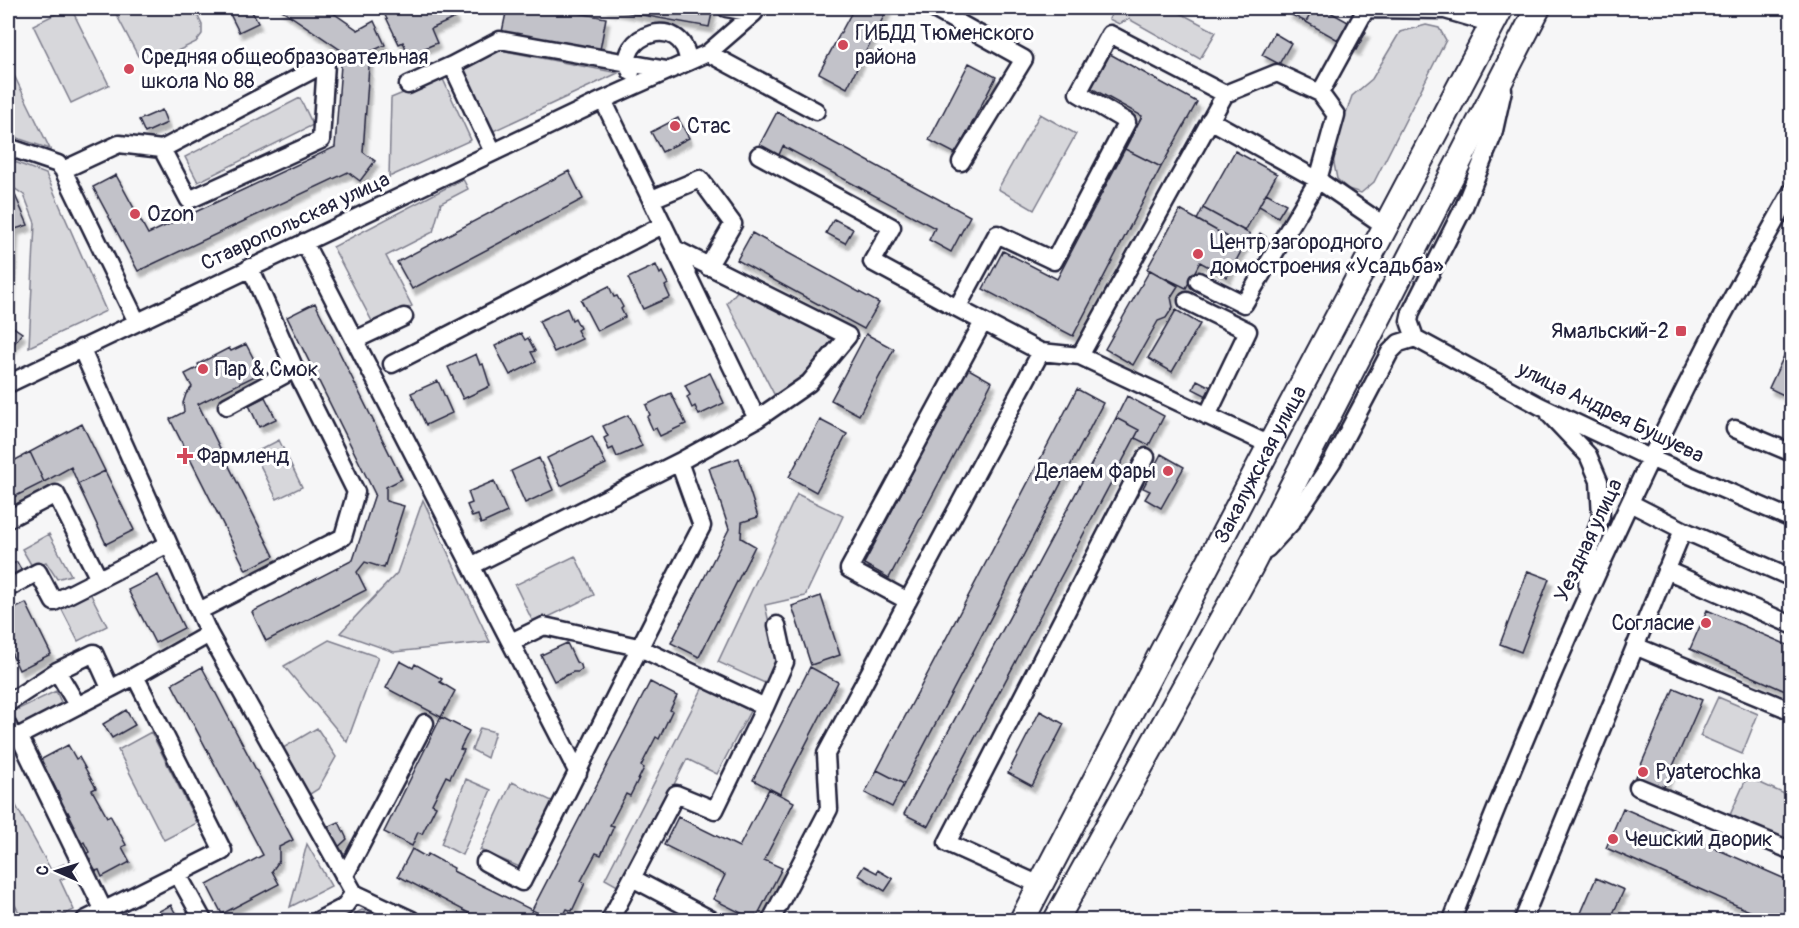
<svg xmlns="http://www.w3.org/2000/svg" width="1799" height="928" font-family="Pangolin,sans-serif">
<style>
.green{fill:#d7d7db;stroke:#7c7c8b;stroke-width:1.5}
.building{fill:#c2c2c9;stroke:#22223b;stroke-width:1.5;filter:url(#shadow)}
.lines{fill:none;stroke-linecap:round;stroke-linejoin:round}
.minor-casing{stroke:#22223b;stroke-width:21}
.highway-casing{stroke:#22223b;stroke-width:28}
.minor{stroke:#fff;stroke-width:16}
.highway{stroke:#fff;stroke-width:24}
.poi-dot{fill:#d1495b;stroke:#fff;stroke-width:2}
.labels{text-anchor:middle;stroke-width:6;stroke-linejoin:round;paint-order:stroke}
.poi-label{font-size:21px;fill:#22223b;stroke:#fff;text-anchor:start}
.street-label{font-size:21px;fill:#22223b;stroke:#fff}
</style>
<defs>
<filter id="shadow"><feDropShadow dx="3.5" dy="6" stdDeviation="1.5" flood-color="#0004"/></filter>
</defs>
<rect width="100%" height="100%" fill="#f6f6f7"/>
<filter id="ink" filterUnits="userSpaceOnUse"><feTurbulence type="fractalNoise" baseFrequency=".0167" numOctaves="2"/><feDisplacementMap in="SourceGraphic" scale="12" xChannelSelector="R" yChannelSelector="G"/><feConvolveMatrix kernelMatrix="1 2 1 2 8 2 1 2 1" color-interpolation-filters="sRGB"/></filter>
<g filter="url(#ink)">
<path class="green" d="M68,8h3l38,77 -38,18 -38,-78z
M113,8h81l8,17v9l-6,8 -39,19 -11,1 -8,-6z
M1115,8h56l45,24 -16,27 -71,-40 -10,5 -10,-5z
M1426,25l13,3 7,12 -72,142 -13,11 -13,-4 -11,-10 -5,-26 20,-57 20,-17 28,-47z
M500,50l118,23 -129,60 -30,-66z
M8,63l42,86 -42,-14z
M442,77l29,63 -82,37 2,-79z
M300,98l13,27 -115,57 -13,-25z
M1040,114l36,20 -42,76 -36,-21z
M12,161l34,13 60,137 -77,36 6,-124 -11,-28 -16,-11v-15z
M463,179l5,10 -27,14 -8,29 -47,24 26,50 -38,19 -41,-78z
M741,287l97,50 -35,41 -20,18 -9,-2 -47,-91z
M279,440l23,47 -25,12 -23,-46z
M797,494l46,22 -38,80 -40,9 13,57 -11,22 -49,-22z
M423,500l67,142 -96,10 -54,-19 57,-60z
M49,534l22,41 -14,4 -11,-17 -13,6 -11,-19z
M575,556l19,39 -60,29 -19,-39z
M88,589l19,37 -29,15 -19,-37z
M329,640l49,17 -31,85 -63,-76z
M703,687l47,24 -33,63 -30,-15 -66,129 -16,-9z
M56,691l5,11 -2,7 -40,22 -9,-16 2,-3z
M1718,697l40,17 -16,40 -42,-18z
M317,728l19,29 -18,32 -11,7 -24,-48z
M480,728l15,4 -8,26 -15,-8z
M151,732l46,91 -33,17 -46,-90z
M1747,777l44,20v46l-61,-28z
M466,779l25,11 -29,65 -21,-11z
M512,782l42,20 -32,66 -42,-18z
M8,791l43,79 13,-6 6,11 -10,5 14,30 -21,10h-30l-15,-28z
M307,844l24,42 -41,21z
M362,910l26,10h-46z"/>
<path class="building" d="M227,8h23l8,15 -19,9z
M279,8h47l32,22 16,-9 11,24 -15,7 -7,100 12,9 -15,20 -12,-9 -210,99 -45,-84 23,-12 32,59 187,-87 7,-96z
M392,8h58l5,10 -24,11 6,14 -28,12 -6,-13 -4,2 -16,-33z
M507,8h44l55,10 -6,32 -98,-18z
M603,8h102l8,1 -4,18z
M854,8h34l-41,80 -28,-15z
M1291,8h23l-8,14 -18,-9z
M1314,8h9l43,24 -10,18 -50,-28z
M1274,33l17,10 -12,21 -17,-9z
M1110,54l87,48 -36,65 -36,-18 17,-33 -51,-28z
M969,63l27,14 -40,77 -27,-14z
M162,110l5,13 -22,10 -6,-13z
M777,112l193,104 -19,36 -22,-12 6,-12 -152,-82 -5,11 -19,-11z
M678,118l11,20 -27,14 -11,-20z
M1125,149l36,18 -88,169 -90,-47 20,-38 54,28z
M1235,151l42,23 -32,57 -42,-23z
M569,171l14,28 -171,90 -15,-27z
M1266,193l20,11 -8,13 -19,-11z
M15,195l13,30 -13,4 -6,95 13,9 -14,19v-153z
M1203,208l47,26 -6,12 -47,-26z
M1180,210l64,36 -17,31 -27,-15 -14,26 -39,-19z
M834,219l19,10 -8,14 -19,-10z
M752,233l127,70 -15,26 -127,-69z
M1260,233l6,4 -4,7 -6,-4z
M656,265l4,9 2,-2 6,12 -3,2 5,11 -27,12 -15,-31z
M1150,270l28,16 -7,11 2,10 -7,11 -8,3 -25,44 -28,-16z
M609,286l5,11 3,-1 6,11 -2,2 4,8 -28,14 -16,-31z
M315,303l87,176 -16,8v14l18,5 -20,62 -19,-6 -8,10 9,18 -100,51 -14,-29 101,-52 22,-66 -88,-177z
M567,308l5,12 3,-2 5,10 -3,2 5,9 -28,13 -15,-31z
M1176,310l24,14 -28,48 -24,-14z
M521,333l4,7 3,-2 7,13 -4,1 5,10 -26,13 -15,-29z
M866,334l28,15 -35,66 -28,-15z
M1792,339v60l-23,-11z
M246,344l15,29 -63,31 76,152 -28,14 -76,-151 14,-7 -1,-9 3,-9 6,-7 -7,-13 14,-7 -1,-3 31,-16 2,3z
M476,354l4,11 3,-1 7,22 -27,13 -15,-32z
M967,368l25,14 -103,196 -25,-14z
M710,373l14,30 -25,12 -4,-9 -3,2 -5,-11 3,-2 -5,-10z
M1197,380l14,7 -4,9 -14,-7z
M438,381l14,32 -26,12 -15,-32z
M1077,389l26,14 -199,381 -27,-14z
M671,393l15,31 -26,12 -4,-8 -3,2 -6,-13 3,-2 -4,-10z
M1127,396l37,20 -15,29 -14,-7 4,-8 -23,-12z
M265,397l11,22 -17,8 -10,-22z
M628,415l14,31 -25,11 -4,-9 -4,2 -5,-12 4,-2 -5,-10z
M1116,418l23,12 -211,396 -24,-12z
M820,420l27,14 -31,58 -27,-15z
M82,424l23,47 -27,13 -7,-17 -27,15 -14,-30z
M592,436l14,28 -45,22 -14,-28z
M30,452l14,30 -36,18v-36z
M1161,454l23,13 -23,41 -16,-9 5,-8 -7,-3z
M539,458l14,32 -28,13 -14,-32z
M739,458l19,59 -16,5 -1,16 14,8 -56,111 -28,-14 58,-114 -20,-61z
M105,471l29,59 -28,14 -28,-60z
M494,481l13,31 -26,12 -3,-9 -6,2 -5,-12 5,-2 -4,-11z
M17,562l7,13 -16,4v-13z
M1528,571l21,8 -28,73 -21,-8z
M158,575l26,53 -29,15 -27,-53z
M821,596l19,59 -29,10 -19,-59z
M26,603l25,51 -32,16 -11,-24v-34z
M1707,610l85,37v47l-102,-45z
M567,643l9,19 5,3 1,4 -4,3h-5l-19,9 -13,-26z
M400,661l13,7 2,-4 27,15 -2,3 15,9 -14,26 -55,-29z
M202,667l91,173 -14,7v14l-7,10 7,13 -57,30 -15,-29 56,-30 -91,-171z
M810,667l28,15 -58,112 -27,-14z
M650,682l27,14 -7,14 2,1 -13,28 -3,-2 -15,29 3,2 -14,28 -4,-2 -16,31 4,1 -13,29 -5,-2 -15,28 4,2 -13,28 -5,-2 -6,11h-8l-21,-10z
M1674,688l28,12 -40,91 -27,-12z
M126,710l9,15 -23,13 -9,-14z
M1040,711l24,13 -32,62 -24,-13z
M441,717l28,14 -9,18 4,1 -14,28 -4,-2 -14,28 4,2 -14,28 -4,-2 -6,14 -28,-14z
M68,745l8,14 3,-2 17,31 -4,2 15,27 3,-2 16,30 -4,2 8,15 -28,15 -3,-7 -3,1 -10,-17 3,-2 -5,-10 -3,2 -8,-16 2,-2 -7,-14 -3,1 -9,-17 3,-1 -6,-12 -3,2 -8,-15 3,-1 -5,-9z
M877,770l27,14 -12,23 -27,-14z
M769,789l25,13 -30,58 18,8 -27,52 -42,-21 12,-24 -61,-30 14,-28 61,30z
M1623,808l169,74v38h-22l-164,-72z
M339,822l8,17 -13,12 -11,-22z
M412,849l14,8 2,-3 26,14 -1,3 79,39 -5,10h-53l-7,-3 2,-4 -71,-37z
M864,866l13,7 1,-3 15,9 -8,12 -27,-16z
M1596,878l28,12 -14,30h-32z
M171,905l8,15h-37z
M656,914l2,6h-18z"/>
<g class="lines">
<defs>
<path id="minor" d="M726,8l28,5
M932,8l92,51 -63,103
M1438,8l55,16
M708,53l108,58
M452,65l48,-25 167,30
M631,72c-18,-36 52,-61 57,-11
M408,85l44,-20 41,87
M1320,93l46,-84 76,1
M603,100l154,319
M8,147l50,17 5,6 74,152
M759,155l133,72 -20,35 85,46
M63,170l56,-26 43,5 27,51 132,-60 5,-77 -164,86
M652,199l48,-20 33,45 -25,43
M304,242l274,531
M1198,281l46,23 74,-124 -108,-60
M1187,301l61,30 -41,85
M1415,338l125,68 112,53 140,60
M1415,338l-6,-17 2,-9 53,-105 29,-72 10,-45
M355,340l49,-23
M81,348l128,286 145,259 -10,14 -25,13
M1080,356l145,-262
M392,364l271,-139
M8,384l595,-284 105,-47 46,-40 3,-5
M227,406l68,-37
M1550,415l38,40 11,26 2,35 -11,34 -3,36
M1735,429l57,24
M1270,445l-190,-89 -39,-4 -84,-44 40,-74 57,27 73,-139 -49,-29 32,-59 115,60 52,-21 43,20 16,22 -18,65 67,46
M1630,503l53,27 109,48
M8,519l48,-25 43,85
M1267,549l24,-26 41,-61 58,-110 9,-9 16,-5
M471,566l208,-104 78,-43 52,-36 39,-47 -173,-87
M1666,570l126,55
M8,588l30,-16 16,30 114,-58
M908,601l-59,-32 134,-247
M199,611l144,-74 13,-45 -61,-123 -45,-102
M511,642l33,-16 94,21 127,60 -50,103 -39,-16 -44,84 80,42
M1635,646l157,65
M57,671l20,34
M8,703l49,-32 37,-18 16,35
M765,707l20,-45 -8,-37
M8,726l2,6 9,4
M1638,787l154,64
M485,862l37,20c60,-118 118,-238 180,-356l-23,-64
M177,873l26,47
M344,877l81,-154
M1040,885l-93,-42 199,-386
M354,893l58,27
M104,911l-85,-175 116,-60
M85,920l138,-69 -88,-175 74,-42
M610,920l22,-42
M771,920l58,-111 -3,-55 215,-402
M1452,920c76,-196 160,-390 256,-577 26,-51 56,-101 84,-152
M1523,920l160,-390"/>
<g id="highway">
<path id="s1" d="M1022,920l248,-475 231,-437"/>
<path d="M1056,920l194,-352 288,-560"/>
</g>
</defs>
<use href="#minor" class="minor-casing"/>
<use href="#highway" class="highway-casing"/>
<use href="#minor" class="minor"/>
<use href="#highway" class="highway"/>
</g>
</g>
<g class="poi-dot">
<circle cx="843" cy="45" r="6"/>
<circle cx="129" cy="69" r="6"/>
<circle cx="675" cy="126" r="6"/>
<circle cx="135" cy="214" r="6"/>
<circle cx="1198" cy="254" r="6"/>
<rect x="1675" y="325" width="12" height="12" rx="3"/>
<circle cx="203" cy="369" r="6"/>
<path d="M182 447h6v6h6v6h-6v6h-6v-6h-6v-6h6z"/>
<circle cx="1168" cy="471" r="6"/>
<circle cx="1706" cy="623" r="6"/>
<circle cx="1643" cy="772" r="6"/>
<circle cx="1613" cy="839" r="6"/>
</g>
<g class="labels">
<g class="poi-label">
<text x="855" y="40">ГИБДД Тюменского<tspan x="855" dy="24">района</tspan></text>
<text x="141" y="64">Средняя общеобразовательная<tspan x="141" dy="24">школа № 88</tspan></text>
<text x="687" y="133">Стас</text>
<text x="147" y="221">Ozon</text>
<text x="1210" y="249">Центр загородного<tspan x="1210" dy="24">домостроения «Усадьба»</tspan></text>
<text x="1669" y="338" text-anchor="end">Ямальский-2</text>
<text x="215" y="376">Пар &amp; Смок</text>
<text x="197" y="463">Фармленд</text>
<text x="1156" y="478" text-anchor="end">Делаем фары</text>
<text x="1694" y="630" text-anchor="end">Согласие</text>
<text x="1655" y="779">Pyaterochka</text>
<text x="1625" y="846">Чешский дворик</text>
</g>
<g class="street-label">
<text transform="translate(295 221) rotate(-25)" y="7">Ставропольская улица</text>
<text transform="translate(1611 412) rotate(26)" y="7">улица Андрея Бушуева</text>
<text dy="7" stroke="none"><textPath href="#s1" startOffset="514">Закалужская улица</textPath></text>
<text transform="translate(1588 540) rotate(-65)" y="7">Уездная улица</text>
</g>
</g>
<rect width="1799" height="928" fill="none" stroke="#fff" stroke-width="30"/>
<rect x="15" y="15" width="1769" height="898" fill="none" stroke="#22223b" stroke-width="2" filter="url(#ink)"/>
<g transform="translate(57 871) rotate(273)" stroke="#ffffff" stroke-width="4.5" paint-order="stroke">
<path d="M0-4.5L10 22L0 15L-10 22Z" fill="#22223b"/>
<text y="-9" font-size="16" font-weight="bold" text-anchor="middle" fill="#22223b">С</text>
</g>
</svg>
